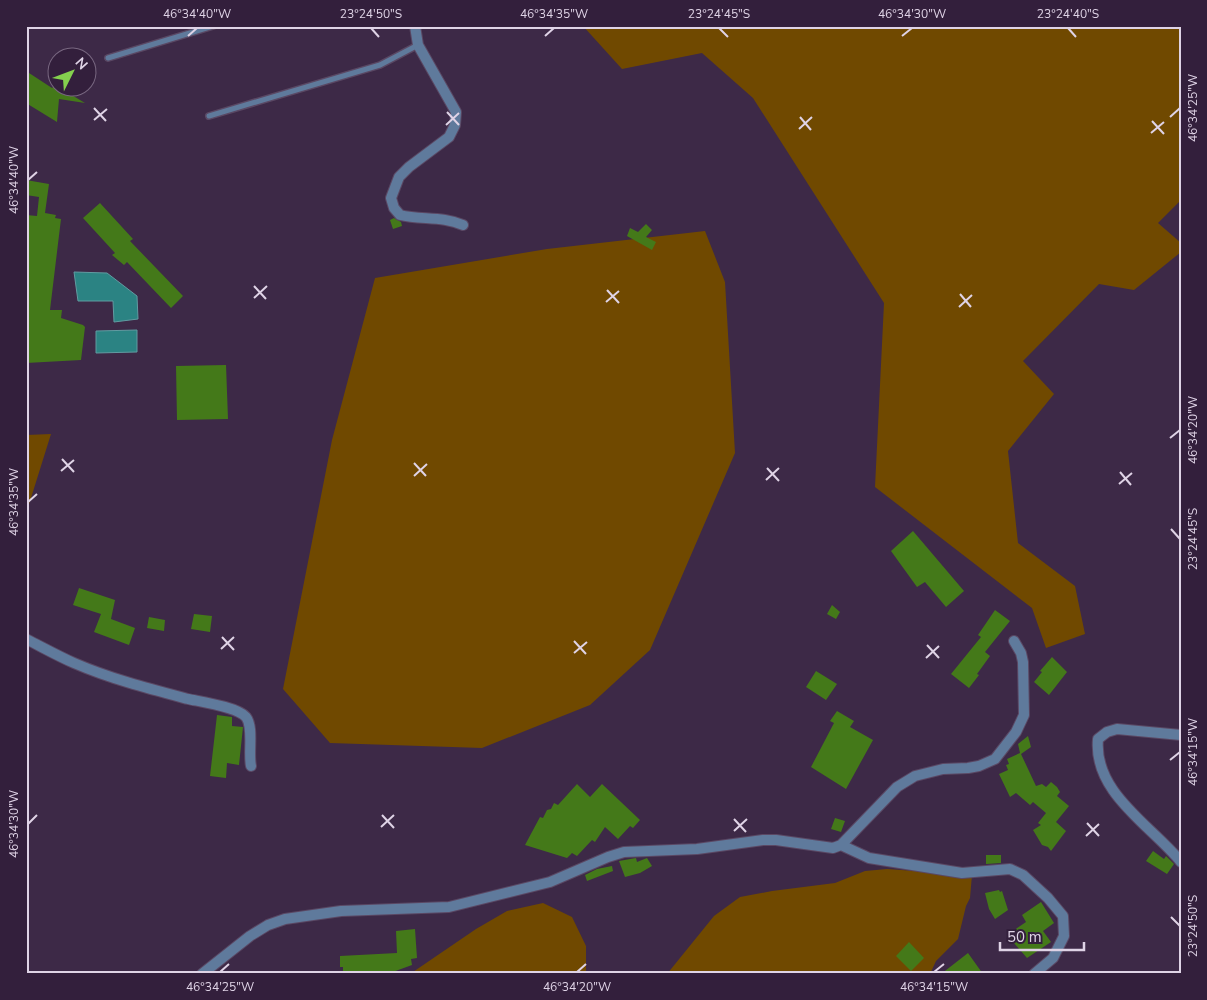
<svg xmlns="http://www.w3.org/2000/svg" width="1207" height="1000" font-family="'Nunito Sans',sans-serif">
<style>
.green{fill:#704900}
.water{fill:#2b8383;stroke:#619ba1}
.building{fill:#447919}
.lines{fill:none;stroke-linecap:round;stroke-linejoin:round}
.lane-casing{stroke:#5a4864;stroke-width:8}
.street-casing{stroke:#5a4864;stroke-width:12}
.lane{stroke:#5f7a9c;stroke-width:5}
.street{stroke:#5f7a9c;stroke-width:10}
.ticks{fill:none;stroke:#dfd3e6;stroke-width:2}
.neatline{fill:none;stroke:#dfd3e6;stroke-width:2}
.ticks-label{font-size:12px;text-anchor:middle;fill:#dfd3e6}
</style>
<rect width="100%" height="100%" fill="#3d2947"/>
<path class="green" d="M583,26h598v174l-23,23 23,20v9l-47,38 -35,-6 -76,77 31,33 -46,57 10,92 57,43 10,48 -39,14 -14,-40 -157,-121 9,-184 -131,-205 -51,-45 -80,16z
M705,231l20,51 10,171 -85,197 -60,55 -108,43 -152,-5 -47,-54 49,-249 43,-162 172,-29z
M51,434l-25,80v-79z
M887,869l85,6 -2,23 -4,8 -8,33 -22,22 -6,13h-263l47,-58 26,-19 32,-6 63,-8 30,-12z
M543,903l29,14 14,29v28h-176l66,-45 31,-18z"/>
<path class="water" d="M74,272l33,1 30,23 1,23 -24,3 -1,-21h-35z
M137,330v22l-41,1v-22z"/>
<path class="building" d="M26,71l26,17 2,-2 6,4v-2l25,15 -26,-4 -2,23 -31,-19z
M26,180l23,4 -4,29 11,2 -1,3 6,1 -11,91h12l-1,8 22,7 2,2 -4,33 -55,3v-148l11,1 2,-19 -13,-2z
M100,203l33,36 -3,2 53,55 -12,12 -44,-46 -3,3 -12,-10 3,-2 -32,-35z
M394,218l7,4 1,4 -9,3 -3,-9z
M646,224l6,6 -6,7 10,5 -4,8 -25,-14 3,-8 8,4z
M226,365l2,54 -51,1 -1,-54z
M913,531l51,60 -18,16 -21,-25 -8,5 -26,-36z
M79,588l36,12 -4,19 24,9 -6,17 -35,-13 7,-18 -28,-9z
M832,605l8,7 -4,7 -9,-5z
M995,610l15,11 -25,31 5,4 -13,18 2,1 -10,13 -18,-14 30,-37 -3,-2z
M194,614l18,2 -2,16 -19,-3z
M149,617l16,3 -1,11 -17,-3z
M1052,657l15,15 -18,23 -15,-13 8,-10 -2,-1z
M816,671l21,13 -11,16 -20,-13z
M837,711l17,10 -4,6 23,13 -27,49 -35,-22 23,-44 -4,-2z
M217,715l15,2v9l11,1 -4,38 -12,-2 -1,15 -16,-2z
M1028,736l3,11 -10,7 15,32 6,-2 4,3 5,-5 6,5 3,5 -3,4 12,10 -13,16 10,9 -15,20 -3,-4 -6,-2 -9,-15 8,-5 -3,-2 8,-10 -13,-11 -3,3 -14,-12 -6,4 -11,-23 9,-4 -2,-5 3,-1 -2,-5 13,-6 -2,-9z
M577,784l13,13 12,-13 38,36 -7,8 -3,-2 -12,13 -13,-12 -10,15 -3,-2 -15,16 -5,-3 -5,5 -42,-13 15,-28 3,1 4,-8 4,-1 3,-6 4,2z
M835,818l10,3 -4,11 -10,-3z
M1153,851l11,8 2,-3 8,8 -7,10 -21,-13z
M986,855h15v8l-15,1z
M636,858l1,4 10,-4 5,8 -12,7 -15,4 -6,-16z
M612,866l1,5 -26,10 -2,-6 12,-6z
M999,890l1,2 2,-1 6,19 -13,9 -6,-10 -4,-16z
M1041,902l13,21 -11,8 8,11 -24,16 -20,-23 19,-13 -4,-7z
M415,929l2,29 -6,1 1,6 -22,8 -47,1v-7h-3v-11l57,-3 -1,-22z
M909,942l15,16 -13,13 -15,-15z
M968,953l15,21h-42z"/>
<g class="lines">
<defs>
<path id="lane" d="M108,58l105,-32
M209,116l171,-51 38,-20"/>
<path id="street" d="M415,26l3,19 38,67 -1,13 -6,12 -40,30 -10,10 -8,21 3,10 6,7c21,5 43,1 63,10
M26,639c16,8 32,17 48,24 37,16 76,26 114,36 14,3 49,8 58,18 8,10 2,36 5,49
M1181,735l-64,-6 -10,3 -9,7c-5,54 54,87 83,123
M841,845l28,13 93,15 48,-4 13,6 25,23 15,18 1,20 -11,22 -19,16
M202,974l48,-38 18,-11 17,-6 56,-8 108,-4 101,-25 58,-25 16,-5 73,-3 66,-9h13l57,8 8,-3 56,-58 18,-11 28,-7 25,-1 11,-2 16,-7 21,-27 8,-17 -1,-53 -2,-9 -7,-12"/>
</defs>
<use href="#lane" class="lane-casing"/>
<use href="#street" class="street-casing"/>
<use href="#lane" class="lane"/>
<use href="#street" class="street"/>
</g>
<path class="ticks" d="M371,28l8,9M719,28l9,9M1068,28l8,9M188,36l9,-8M545,36l9,-8M902,36l10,-8M94,108l12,13M447,112l12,13M800,117l11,13M1170,117l10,-9M94,120l13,-11M1152,121l12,13M446,125l13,-12M799,129l13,-12M1151,133l13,-11M28,180l9,-8M254,286l12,13M607,290l12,13M960,294l11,13M254,298l13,-12M606,302l13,-11M959,307l13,-12M1170,438l10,-8M62,459l12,13M414,463l12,13M767,468l12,13M61,471l13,-11M1120,472l11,13M414,476l13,-12M766,480l13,-12M1119,484l13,-11M28,502l9,-8M1171,529l9,10M222,637l12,13M574,641l12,13M927,645l12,13M221,649l13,-12M574,653l13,-11M926,658l13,-12M1170,760l10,-8M382,815l12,13M734,819l12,13M1087,823l12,13M28,824l9,-9M381,827l13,-12M734,831l13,-12M1086,836l13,-12M1171,917l9,9M220,972l9,-8M577,972l9,-8M934,972l10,-8"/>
<rect width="1207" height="1000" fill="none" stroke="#331f3c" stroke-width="55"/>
<g transform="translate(72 72) rotate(48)"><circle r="24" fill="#331f3c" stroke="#786780"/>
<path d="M0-4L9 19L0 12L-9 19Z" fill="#84d04e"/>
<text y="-8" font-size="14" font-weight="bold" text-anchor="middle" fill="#dfd3e6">N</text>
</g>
<path d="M1000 942v8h84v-8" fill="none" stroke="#dfd3e6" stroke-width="2.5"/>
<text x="1007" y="942" font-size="15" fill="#dfd3e6" stroke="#331f3c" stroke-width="4" paint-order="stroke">50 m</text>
<rect x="28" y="28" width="1152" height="944" class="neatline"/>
<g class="ticks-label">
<text x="197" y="18">46°34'40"W</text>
<text x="371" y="18">23°24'50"S</text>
<text x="554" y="18">46°34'35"W</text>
<text x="719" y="18">23°24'45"S</text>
<text x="912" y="18">46°34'30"W</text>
<text x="1068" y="18">23°24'40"S</text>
<text transform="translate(1193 108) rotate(-90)" y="4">46°34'25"W</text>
<text transform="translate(14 180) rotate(-90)" y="4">46°34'40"W</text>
<text transform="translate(1193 430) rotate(-90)" y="4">46°34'20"W</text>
<text transform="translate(14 502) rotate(-90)" y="4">46°34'35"W</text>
<text transform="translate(1193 539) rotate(-90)" y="4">23°24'45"S</text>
<text transform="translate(1193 752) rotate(-90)" y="4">46°34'15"W</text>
<text transform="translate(14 824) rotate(-90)" y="4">46°34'30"W</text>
<text transform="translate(1193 926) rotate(-90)" y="4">23°24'50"S</text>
<text x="220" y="991">46°34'25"W</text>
<text x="577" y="991">46°34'20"W</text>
<text x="934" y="991">46°34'15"W</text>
</g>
</svg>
